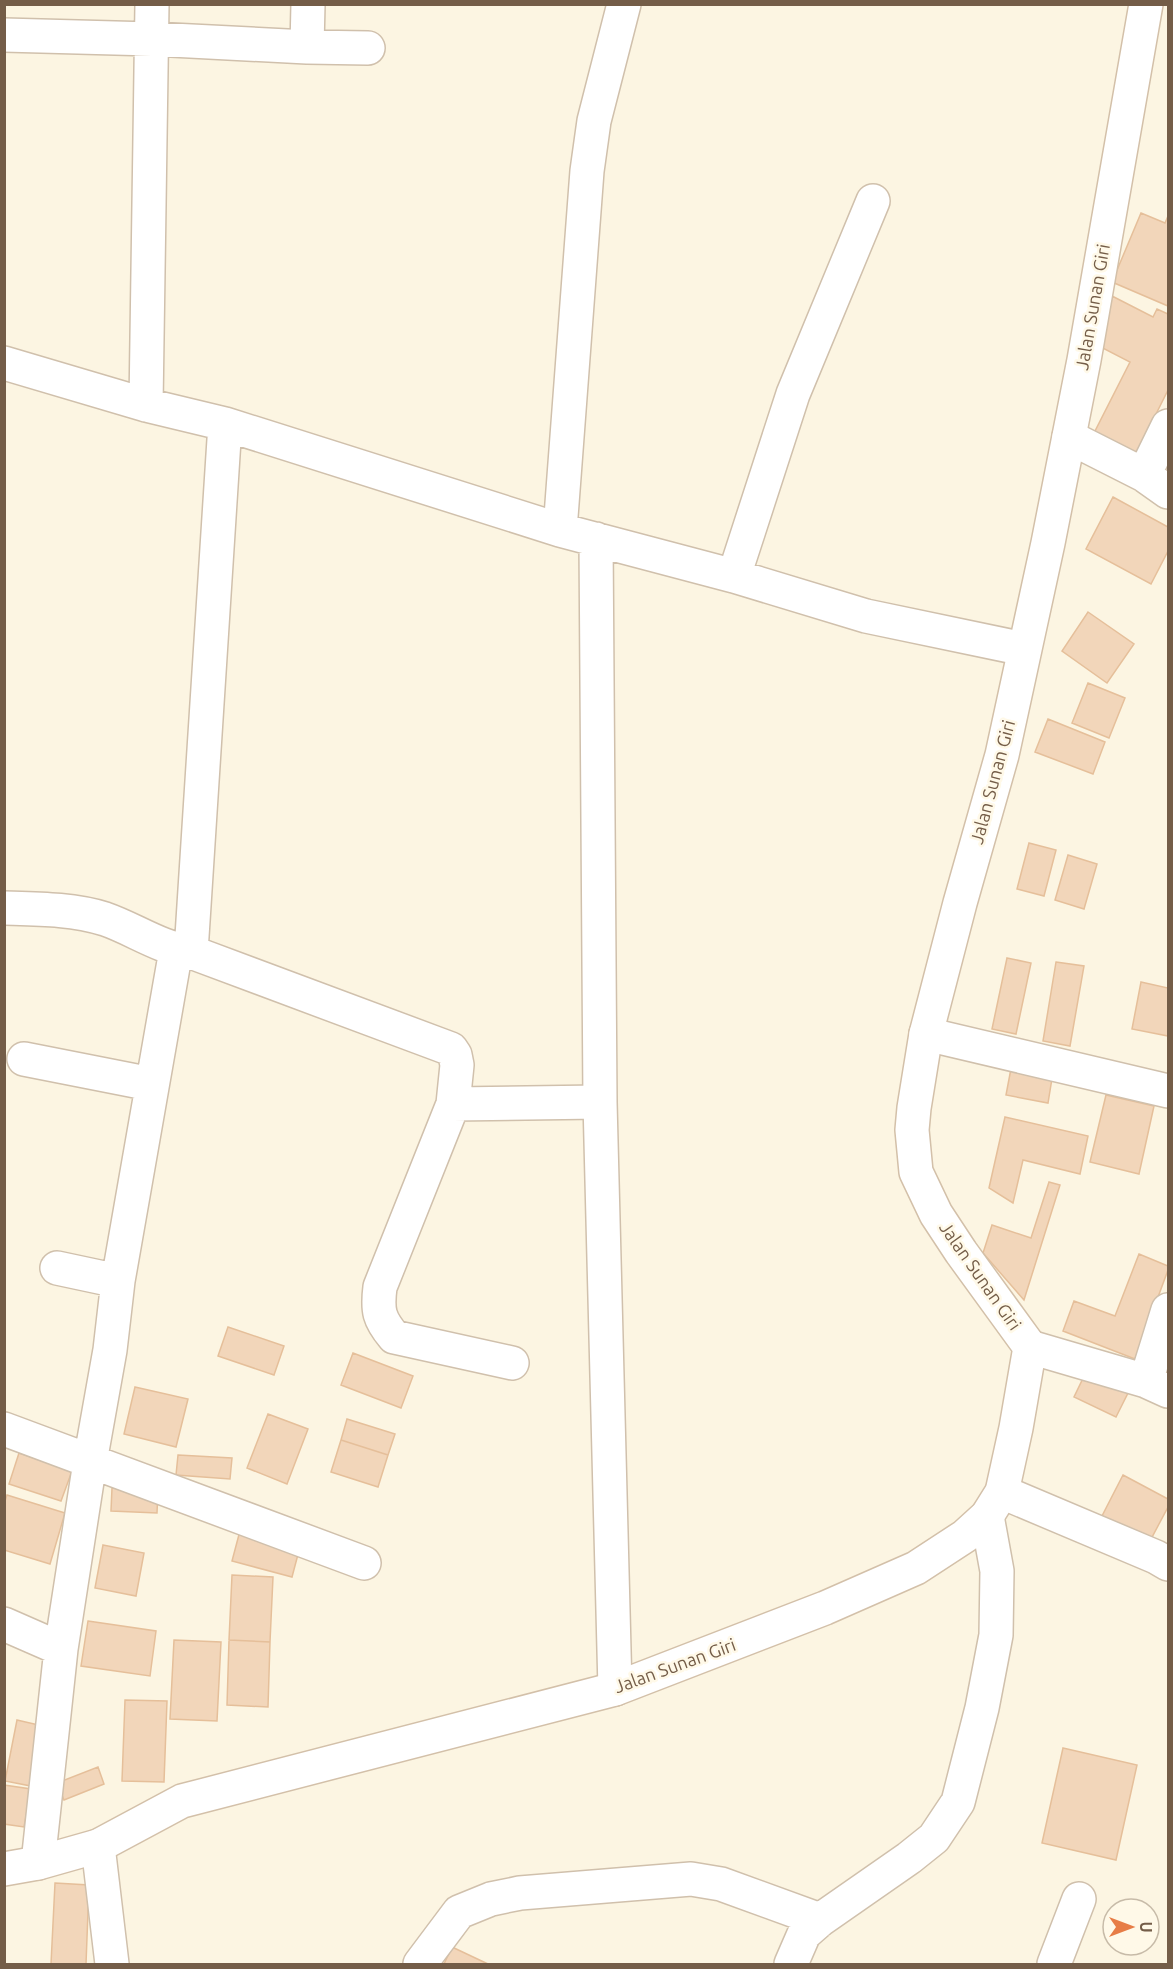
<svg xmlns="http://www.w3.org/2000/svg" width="1173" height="1969" font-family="Ubuntu,sans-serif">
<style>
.building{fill:#f2d6ba;stroke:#e5bf9a;stroke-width:1.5}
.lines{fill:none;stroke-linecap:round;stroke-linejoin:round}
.street-casing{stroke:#d0c0ac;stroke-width:36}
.secondary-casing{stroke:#d3c0a9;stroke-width:36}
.street{stroke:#fff;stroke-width:33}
.secondary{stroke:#fff;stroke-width:33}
.labels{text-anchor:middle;stroke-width:5;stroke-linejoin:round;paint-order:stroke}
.street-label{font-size:18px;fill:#745d48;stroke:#fff9e8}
</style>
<rect width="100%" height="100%" fill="#fcf5e2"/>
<path class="building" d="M1141,213l24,10 3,-7v90l-56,-24z
M1112,296l41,21 4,-8 11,5v76l-34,68 -42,-21 38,-75 -41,-21z
M1113,497l55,30v24l-17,33 -65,-35z
M1088,612l46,32 -27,39 -45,-32z
M1088,683l37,15 -16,40 -37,-15z
M1048,719l57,23 -12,32 -58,-22z
M1029,843l27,7 -12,46 -27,-7z
M1068,855l29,9 -13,45 -29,-9z
M1007,958l24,5 -15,71 -24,-5z
M1056,962l28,4 -14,80 -27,-5z
M1141,982l27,6v48l-36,-7z
M1013,1058l41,8 -6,37 -42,-8z
M1106,1095l48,11 -15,68 -49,-12z
M1005,1117l83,19 -8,38 -57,-14 -10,43 -24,-15z
M1049,1182l11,3 -36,115 -41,-47 9,-28 39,13z
M1139,1254l29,12v4l-33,89 -72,-28 11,-30 41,15z
M228,1327l56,19 -10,29 -56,-19z
M353,1353l60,23 -12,32 -60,-23z
M1088,1368l42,21 -14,28 -42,-20z
M135,1387l53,12 -12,48 -52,-13z
M268,1414l40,15 -21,55 -40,-16z
M347,1419l48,15 -7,21 -47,-15z
M341,1440l47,15 -10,32 -47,-15z
M19,1453l53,18 -11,30 -52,-17z
M178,1455l54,3 -2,21 -54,-4z
M1123,1475l45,24v8l-18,34 -48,-25z
M112,1488l46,2 -1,23 -46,-2z
M7,1495l58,18 -15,51 -46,-14v-46z
M241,1527l60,16 -9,34 -60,-16z
M103,1545l41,8 -8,43 -41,-8z
M232,1575l41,2 -3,65 -41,-2z
M88,1621l68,10 -6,45 -69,-10z
M174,1640l47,2 -4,79 -47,-2z
M229,1640l41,2 -2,65 -41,-2z
M125,1700l42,1 -3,81 -42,-1z
M17,1720l26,6 -12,60 -26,-5z
M1063,1748l74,17 -21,95 -74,-17z
M98,1767l6,17 -40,16 -7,-17z
M4,1785l27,4 -7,38 -20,-3z
M55,1883l34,2 -3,79h-35z
M452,1947l36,17h-44z"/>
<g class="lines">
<defs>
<path id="street" d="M4,35l148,4 155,8 1,-43
M307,47l61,1
M4,363l142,42 79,19 335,106 174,46 132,40 158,33
M146,405l6,-401
M1069,437l75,38 24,17
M1144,475l24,-49
M560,530l27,-359 7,-50 30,-117
M596,539l4,563 15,587
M734,576l59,-182 80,-193
M4,908c34,1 69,1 101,11 29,10 55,29 86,33l260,97 4,6 2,10 -4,39 -73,183c-3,24 -1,32 14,50l118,26
M191,952l34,-528
M926,1034l242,57
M24,1059l127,25
M453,1104l147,-2
M57,1268l61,13
M1030,1347l116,34 22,10
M1146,1381l22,-71
M4,1429l360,134
M1002,1492l154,65 12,7
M4,1624l57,25
M98,1846l14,118
M38,1863l23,-214 29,-187 20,-112 8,-69 58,-331
M420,1964l39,-52 32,-13 29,-6 171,-14 30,5 99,36
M791,1964l13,-30 16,-14 89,-62 25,-20 24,-36 24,-94 14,-73 1,-64 -10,-55
M1054,1964l25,-65"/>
<path id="secondary" d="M4,1869l34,-6 60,-17 84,-45 433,-112 210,-81 91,-40 49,-32 22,-20 15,-24 14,-64 14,-81 -69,-95 -25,-38 -20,-42 -4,-42 2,-22 12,-74 34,-131 42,-148 46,-212 36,-183 62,-356"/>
</defs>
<use href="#street" class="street-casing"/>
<use href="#secondary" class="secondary-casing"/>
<use href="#street" class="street"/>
<use href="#secondary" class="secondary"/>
</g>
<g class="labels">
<g class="street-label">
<text transform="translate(1093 307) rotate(-80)" y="6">Jalan Sunan Giri</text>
<text transform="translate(993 782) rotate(-75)" y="6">Jalan Sunan Giri</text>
<text transform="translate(980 1276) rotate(55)" y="6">Jalan Sunan Giri</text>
<text transform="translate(675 1666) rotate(-20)" y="6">Jalan Sunan Giri</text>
</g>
</g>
<rect width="1173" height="1969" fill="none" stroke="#745d48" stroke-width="12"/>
<g transform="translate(1131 1927) rotate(90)"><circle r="28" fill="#fff9e8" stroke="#c7bba8" stroke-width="1.5"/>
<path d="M0-4.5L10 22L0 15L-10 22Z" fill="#e77d46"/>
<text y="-9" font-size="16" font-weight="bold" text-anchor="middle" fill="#745d48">U</text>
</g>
</svg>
